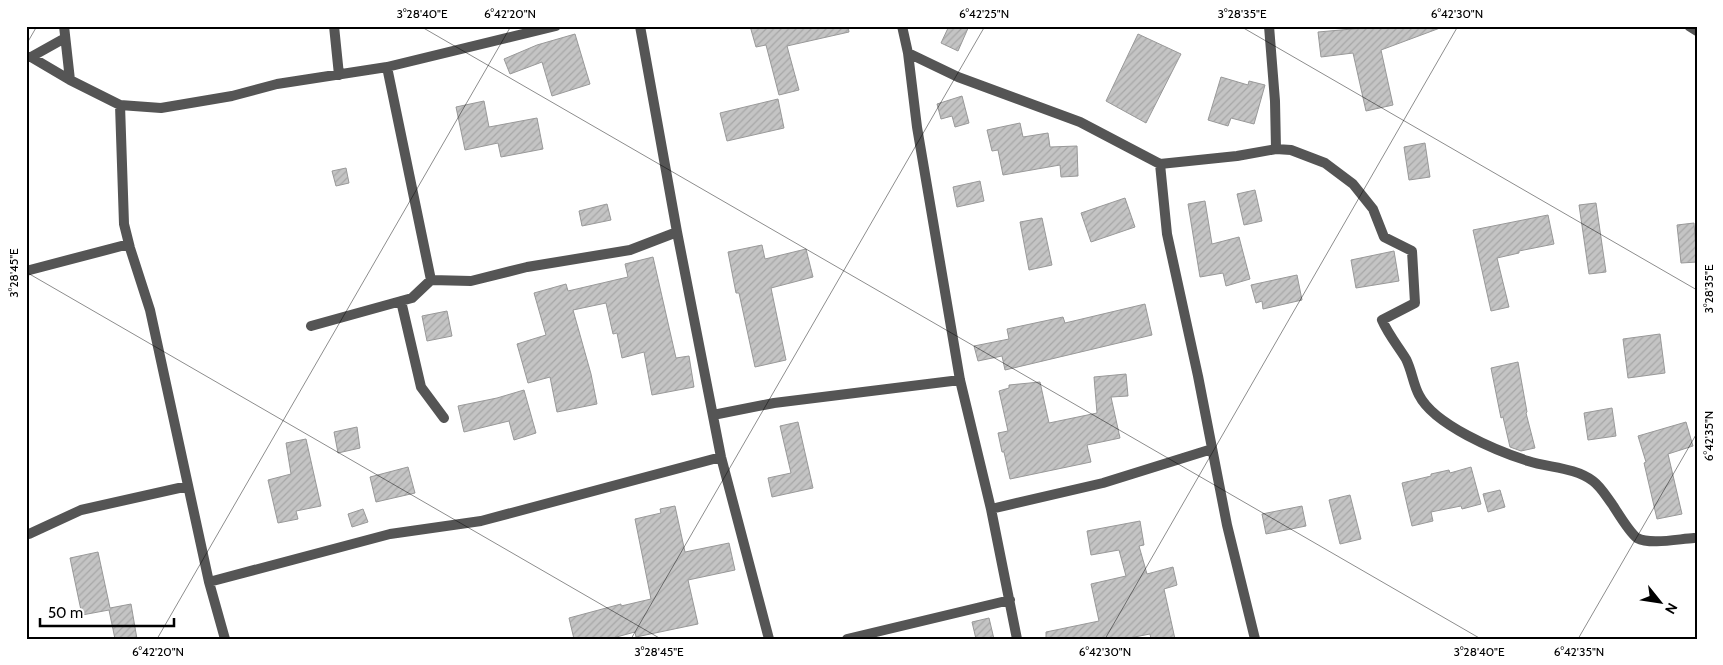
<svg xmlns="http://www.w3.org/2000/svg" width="1723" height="665" font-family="Cabin,sans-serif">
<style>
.building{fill:url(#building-hatch);stroke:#999}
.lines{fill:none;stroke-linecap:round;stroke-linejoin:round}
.street{stroke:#555;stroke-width:10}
.ticks{fill:none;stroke:#000;stroke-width:1;stroke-opacity:0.45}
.neatline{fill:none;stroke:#000;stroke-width:2}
.ticks-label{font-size:12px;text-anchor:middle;fill:#000}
</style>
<defs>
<pattern id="building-hatch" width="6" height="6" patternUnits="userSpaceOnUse" patternTransform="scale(1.25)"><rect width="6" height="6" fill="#c4c4c4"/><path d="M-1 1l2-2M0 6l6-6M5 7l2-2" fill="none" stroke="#a7a7a7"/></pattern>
</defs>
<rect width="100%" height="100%" fill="#fff"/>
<path class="building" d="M750,26h98l1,6 -62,14 12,44 -20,5 -13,-50 -10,2z
M949,26h20l-11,25 -17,-8z
M1386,26h54v2l-59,22 12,55 -27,6 -13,-58 -32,4 -3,-25z
M575,34l15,50 -38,12 -10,-34 -32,12 -6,-15 33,-14z
M1138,34l43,20 -35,69 -40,-22z
M1221,77l27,8 1,-4 16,4 -11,39 -23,-6 -3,8 -20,-6z
M962,96l7,27 -14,4 -3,-11 -11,3 -4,-15z
M778,99l6,29 -57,13 -7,-28z
M484,101l5,26 48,-9 6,31 -42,8 -3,-14 -33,7 -9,-43z
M1020,123l3,14 25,-4 2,14 27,-1 1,30 -17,1 -1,-12 -57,10 -5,-25 -6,1 -5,-21z
M1425,143l5,34 -21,3 -5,-33z
M346,168l3,15 -13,3 -4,-15z
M980,181l4,20 -27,6 -4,-20z
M1255,190l7,31 -18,4 -7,-31z
M1125,198l10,29 -44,15 -10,-29z
M1205,201l7,43 27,-7 11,42 -24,7 -3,-13 -23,4 -12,-73z
M1596,203l10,69 -17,2 -10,-69z
M607,204l4,16 -29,6 -3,-15z
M1548,215l6,29 -35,7v2l-22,5 12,49 -18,4 -18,-81z
M1042,218l10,47 -23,5 -9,-48z
M1694,223l3,39 -16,1 -4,-38z
M762,245l3,14 41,-10 7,28 -42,11 15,72 -31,7 -16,-74h-3l-8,-41z
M1394,251l5,30 -43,7 -5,-28z
M653,257l23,101 13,-2 5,31 -42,8 -8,-43 -22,6 -5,-25 -4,1 -7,-31 -33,7 18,64 6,30 -40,8 -7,-35 -22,6 -11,-39 29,-9 -12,-42 32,-9 2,7 60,-14 -3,-13z
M1297,275l5,25 -39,9 -1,-8 -6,2 -5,-18z
M1145,304l7,31 -147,35 -3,-14 -24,5 -4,-15 35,-7 -2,-10 56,-12 2,6z
M447,311l5,25 -25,5 -5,-25z
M1660,334l5,39 -37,5 -5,-39z
M1518,362l9,50 -1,1 9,35 -14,3 -11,-4 -7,-30 -2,1 -10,-50z
M1126,374l2,22 -17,1 9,41 -33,7 4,17 -81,17 -6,-27h-2l-4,-19 10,-2 -9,-40 10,-3v-3l31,-3 9,41 48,-10 -3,-36z
M524,390l12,43 -22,7 -5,-19 -45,11 -6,-26 39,-8z
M1612,408l4,28 -28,4 -4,-27z
M798,422l15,66 -41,9 -4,-19 23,-5 -11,-47z
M1686,422l7,24 -25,8 14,60 -25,5 -13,-56 2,-1 -8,-26z
M357,427l3,21 -22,5 -4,-21z
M306,439l15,67 -25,5 2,8 -20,4 -10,-43 23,-6 -5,-31z
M408,467l7,26 -39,9 -6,-25z
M1471,467l10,37 -19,5 -1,-3 -30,6 2,9 -21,5 -10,-43 29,-7v-2l18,-4 1,3z
M1500,490l5,17 -17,5 -5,-18z
M1350,495l11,44 -21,5 -11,-44z
M675,506l10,46 44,-9 6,27 -47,10 10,44 -62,13 -1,-5 -26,7h-35l-5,-21 52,-14v2l30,-7 -16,-80 26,-6 -1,-4z
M1302,506l4,20 -40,8 -4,-20z
M363,509l5,13 -16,5 -4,-13z
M1140,521l4,24 -5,1 8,28 26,-7 4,18 -13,4 11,50h-24l-1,-5 -26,5h-78v-7l53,-11 -8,-37 35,-8 -7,-26 -28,5 -4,-24z
M98,552l12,56 21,-4 6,35h-22l-6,-29 -27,5 -12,-57z
M989,618l5,21h-18l-4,-17z"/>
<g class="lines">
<path class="street" d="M64,26l6,54
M334,26l5,49
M640,26l37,206 44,225 48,182
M902,26l6,27 9,74 43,253 31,129 26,130
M1269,26l6,75 1,48
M1689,26l8,5
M908,53l50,24 122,45 80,42 77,-8 39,-7 15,1 34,13 28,21 20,25 11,28 28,14 3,52 -33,17c6,14 16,26 24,39 6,12 7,25 13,36 15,30 78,56 109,66 21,7 46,6 65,20 8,6 13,15 19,23 6,9 17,28 25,34 13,7 41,1 57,0
M26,57h5l39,23 50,25 41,3 71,-12 45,-12 110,-17 169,-41
M31,57l34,-19
M387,67l44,213 40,1 56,-14 103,-17 47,-18
M120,105l4,119 6,24 20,62 59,272
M1160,164l7,70 31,142 29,149 28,114
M26,271l103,-27
M401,301l20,86 23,31
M311,326l101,-28 19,-18
M713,415l61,-12 186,-23
M991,509l112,-26 109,-34
M29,534l52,-24 107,-24
M225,639l-16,-57 181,-48 91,-13 240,-64
M847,639l163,-39"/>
</g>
<path class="ticks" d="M420,26l1061,613M1240,26l457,264M26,45l11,-19M26,272l635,367M157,639l354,-613M631,639l354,-613M1105,639l353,-613M1578,639l119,-206"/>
<rect width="1723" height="665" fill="none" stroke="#ffffff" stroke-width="55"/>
<g transform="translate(1660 602) rotate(120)" stroke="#ffffff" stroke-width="4" paint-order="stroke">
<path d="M0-4L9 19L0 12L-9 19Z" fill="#000000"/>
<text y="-8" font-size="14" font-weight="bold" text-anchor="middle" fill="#000000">N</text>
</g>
<path d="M40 618v8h134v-8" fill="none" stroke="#000000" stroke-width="2.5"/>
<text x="48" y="618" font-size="15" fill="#000000" stroke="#ffffff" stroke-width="4" paint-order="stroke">50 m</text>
<rect x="28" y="28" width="1668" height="610" class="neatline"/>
<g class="ticks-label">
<text x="422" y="18">3°28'40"E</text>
<text x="510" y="18">6°42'20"N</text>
<text x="984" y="18">6°42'25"N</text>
<text x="1242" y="18">3°28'35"E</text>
<text x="1457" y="18">6°42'30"N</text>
<text transform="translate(14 273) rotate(-90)" y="4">3°28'45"E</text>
<text transform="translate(1709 289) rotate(-90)" y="4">3°28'35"E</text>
<text transform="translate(1709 436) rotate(-90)" y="4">6°42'35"N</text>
<text x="158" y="656">6°42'20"N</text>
<text x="659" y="656">3°28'45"E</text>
<text x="1105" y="656">6°42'30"N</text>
<text x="1479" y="656">3°28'40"E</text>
<text x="1579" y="656">6°42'35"N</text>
</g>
</svg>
